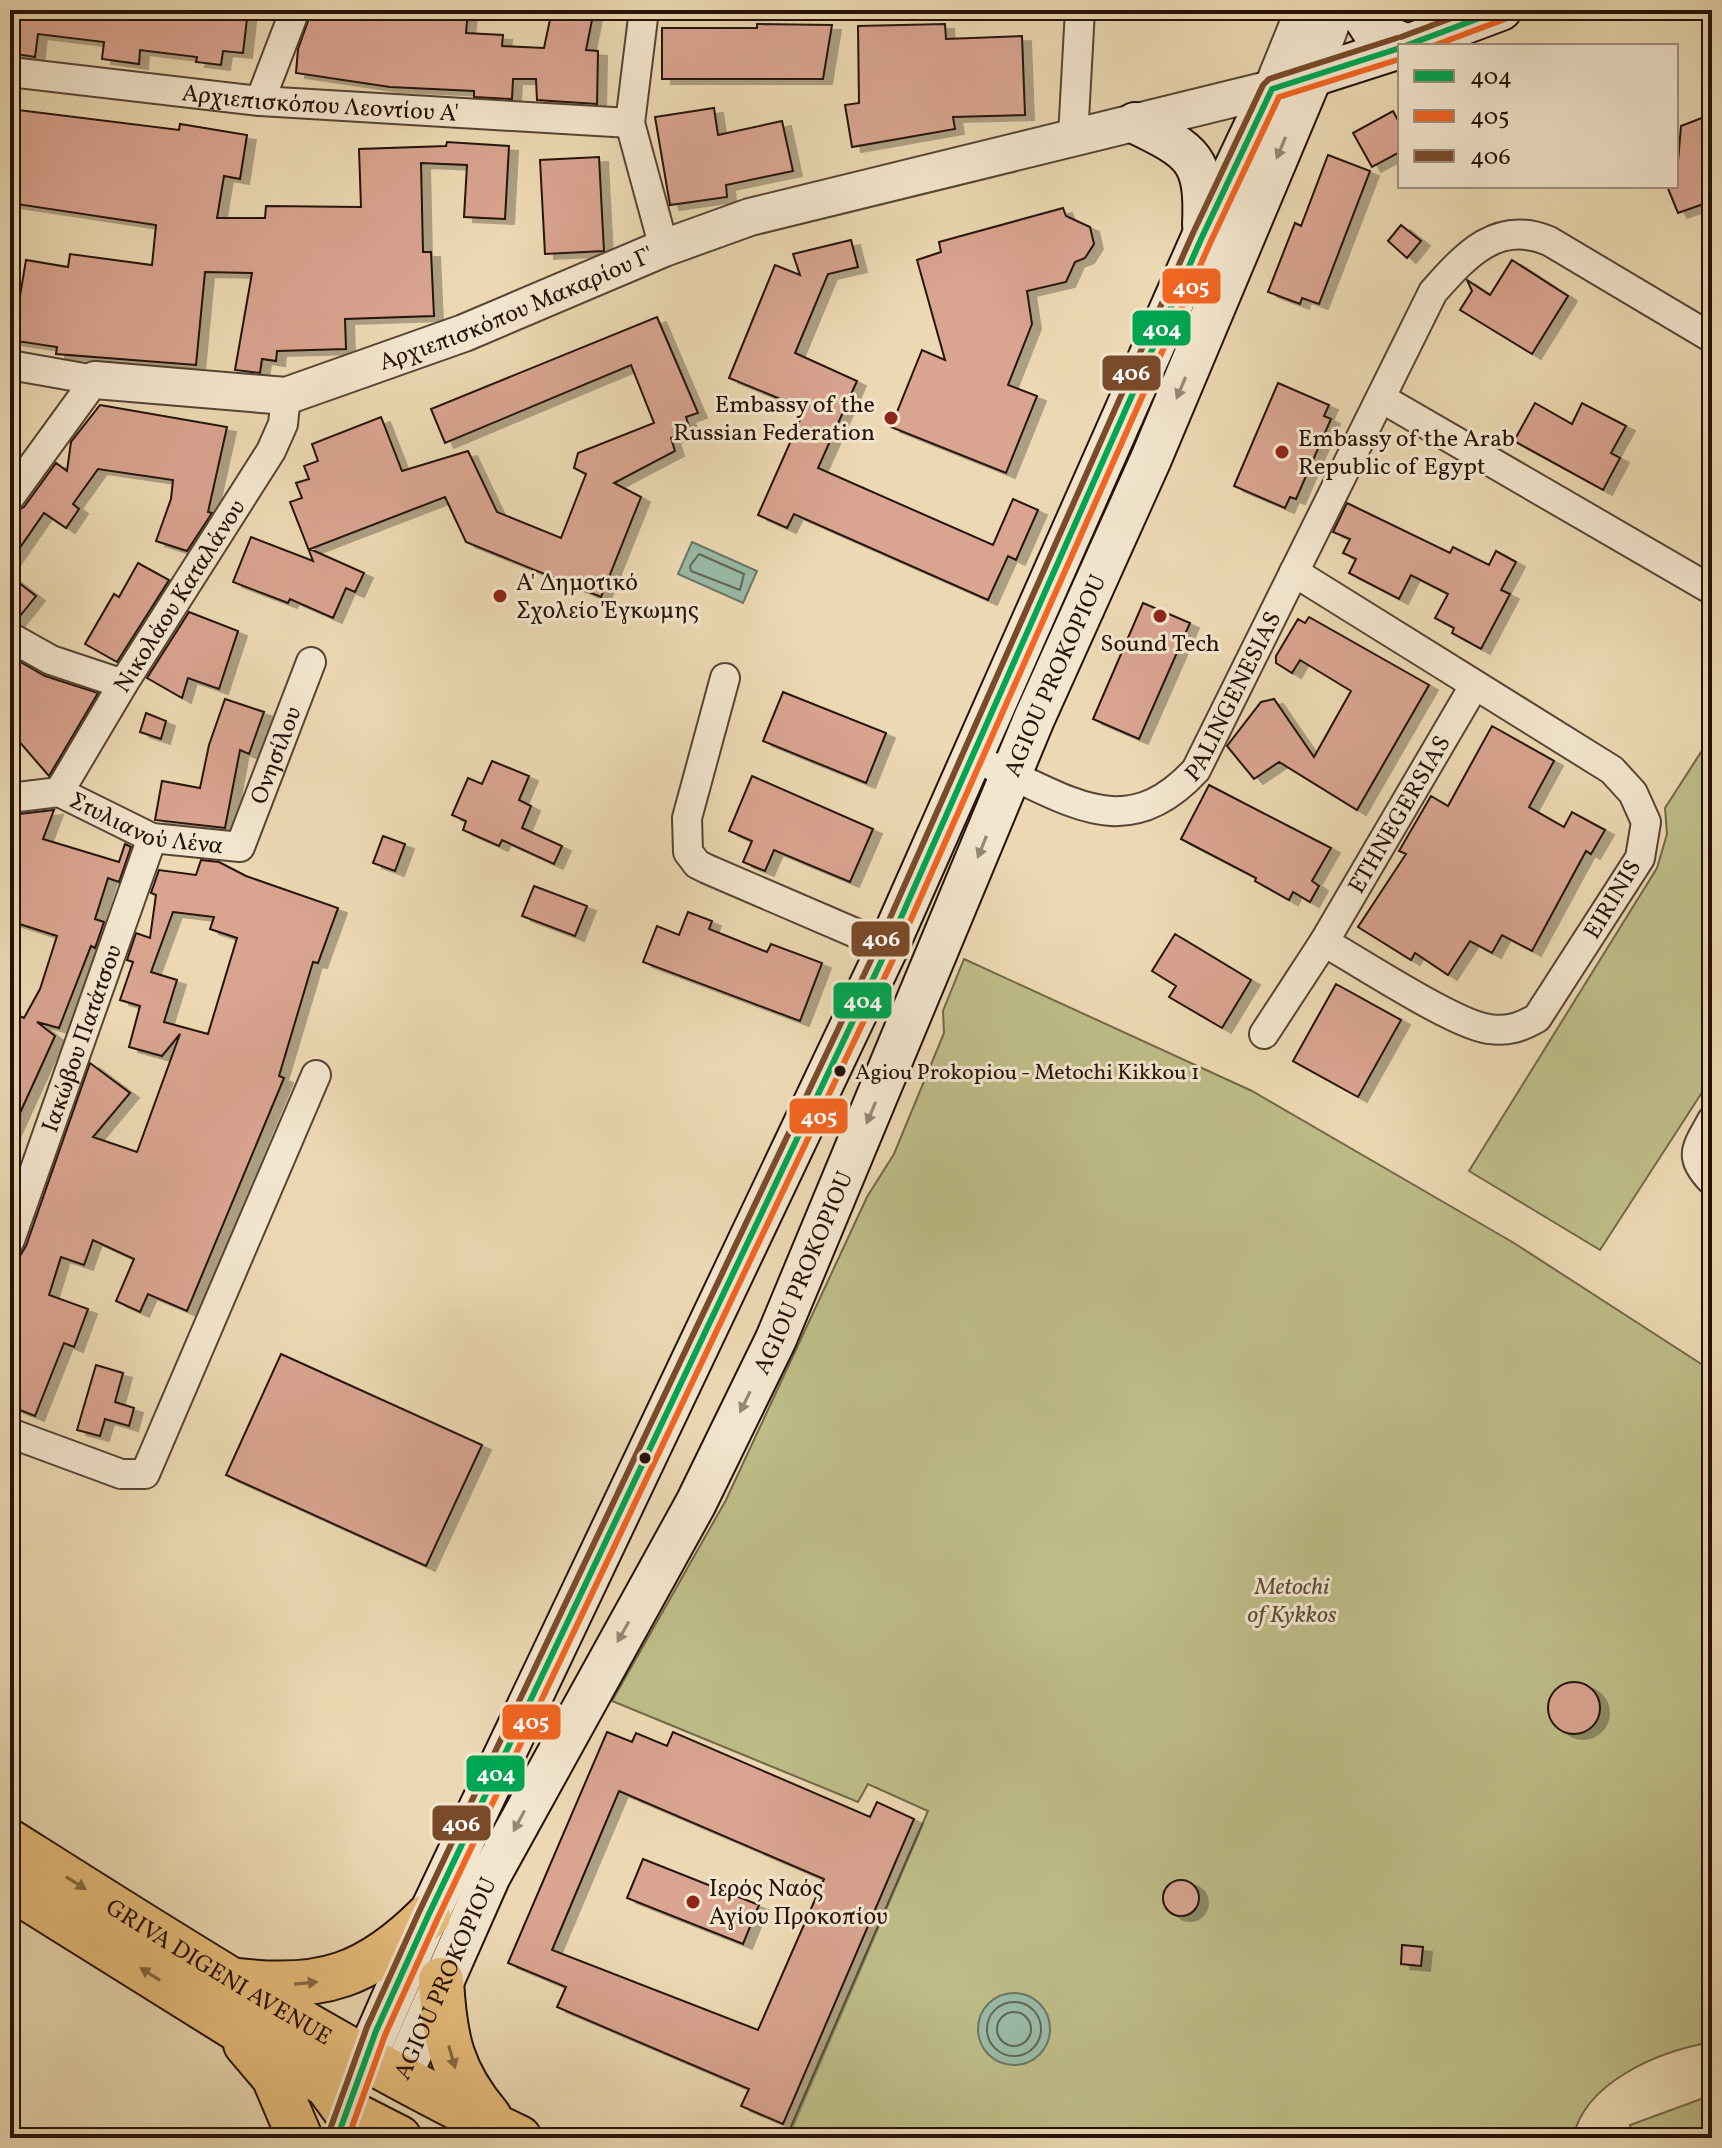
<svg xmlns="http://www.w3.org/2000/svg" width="1722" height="2148" font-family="Vollkorn,serif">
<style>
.green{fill:#bebd88;stroke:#726849;stroke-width:2}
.water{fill:#9abba7;stroke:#6b7768;stroke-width:2}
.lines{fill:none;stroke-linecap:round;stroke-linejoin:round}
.shore{stroke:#606658;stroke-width:2}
.building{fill:#d9a490;stroke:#25120a;stroke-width:2;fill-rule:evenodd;filter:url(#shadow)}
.minor-casing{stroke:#574434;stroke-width:32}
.tertiary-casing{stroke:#574434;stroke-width:40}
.secondary-casing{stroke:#25120a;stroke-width:44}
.primary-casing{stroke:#25120a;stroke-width:48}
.minor{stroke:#f3e6ce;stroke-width:28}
.tertiary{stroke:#f3e6ce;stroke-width:36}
.secondary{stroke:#f3e6ce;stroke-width:40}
.primary{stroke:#e6bc7a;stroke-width:44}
.bus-1-casing{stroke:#f3e6ce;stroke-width:12}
.bus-2-casing{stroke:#f3e6ce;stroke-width:12}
.bus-3-casing{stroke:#f3e6ce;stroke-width:12}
.bus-1{stroke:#00a651;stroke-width:6}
.bus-2{stroke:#f26522;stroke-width:6}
.bus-3{stroke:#7a4b2a;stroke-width:6}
.oneway{fill:#968776}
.oneway2{fill:#866742}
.poi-dot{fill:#8f2418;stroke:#f3e6ce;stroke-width:3}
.bus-dot{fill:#25120a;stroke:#f3e6ce;stroke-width:3}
.labels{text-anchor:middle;stroke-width:6;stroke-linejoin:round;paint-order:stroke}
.bus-label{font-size:22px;fill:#25120a;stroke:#f3e6ce;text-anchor:start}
.street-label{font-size:24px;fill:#25120a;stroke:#f3e6ce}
.poi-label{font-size:24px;fill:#25120a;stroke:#f3e6ce;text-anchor:start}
.park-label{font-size:24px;font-style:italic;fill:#5b4e36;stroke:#f3e6ce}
.line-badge{stroke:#f3e6ce;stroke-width:3}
.badge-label{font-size:22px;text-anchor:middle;font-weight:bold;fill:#fff}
</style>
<defs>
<filter id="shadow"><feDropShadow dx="9" dy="5" stdDeviation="0" flood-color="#0004"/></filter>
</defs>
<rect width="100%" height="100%" fill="#ecd9b3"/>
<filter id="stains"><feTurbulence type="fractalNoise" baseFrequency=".0025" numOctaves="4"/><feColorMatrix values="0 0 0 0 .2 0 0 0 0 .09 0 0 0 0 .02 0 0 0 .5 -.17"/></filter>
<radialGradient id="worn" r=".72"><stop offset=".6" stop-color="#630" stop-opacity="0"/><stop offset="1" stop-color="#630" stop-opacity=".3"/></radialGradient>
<path class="green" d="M1712,735v342l-112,173 -131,-79 188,-303 10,-34 -2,-26z
M964,959l288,132 262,152 198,128v671c-52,9 -127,39 -139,96h-787l142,-327 -60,-27 -10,18 -246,-101 114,-201 141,-303 27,-43 50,-121 -1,-22z
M1712,2095v43h-77l-5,-13z"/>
<path class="water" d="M692,542l65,29 -14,32 -65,-29z
M978 2029a36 36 0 1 1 72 0a36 36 0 1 1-72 0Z"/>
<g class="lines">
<path class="shore" d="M699,554l45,20 -4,16 -49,-19 -1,-5z
M987 2029a27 27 0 1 1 54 0a27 27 0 1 1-54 0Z
M997 2029a17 17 0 1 1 34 0a17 17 0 1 1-34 0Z"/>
</g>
<path class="building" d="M10,10h238l-5,43 -20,-2 -2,14 -25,-3 1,-5 -57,-7 -1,14 -37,-5 2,-17 -66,-8 -3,23 -25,-4z
M312,10h156l-2,23 37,2 -1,11 42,2 8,-38h42l-8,40 12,1 -1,53 -60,-4 -1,-21h-23l-1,20 -38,-2v-6l-84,-4 -94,-14 2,-24z
M757,24l75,1 -9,54h-161v-51h95z
M945,24l1,15 76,-3 3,79 -72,2 2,12 -103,18 -7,-42 14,-2 -1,-77z
M714,108l4,27 64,-14 11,50 -67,14 1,12 -57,8 -15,-88z
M10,109l169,21 1,-6 67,11 -7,44 -16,-3 -7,42h48l1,-12 95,1 -2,-58 87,-3 1,-4 62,4 -4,73 -41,-2 3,-52 -46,-2 2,89h8l3,64 -89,3 1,30 -69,2 -1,10 -14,-2 -2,14 -25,-3 17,-97 -47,-1 -9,93 -140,-11 1,-7 -47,-7v-46l10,2 6,-36 42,7 2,-13 82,11 4,-40 -146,-22z
M1393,111l7,13v28l-28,15 -19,-34z
M1712,114v87l-34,12 -11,-27h9l5,-60z
M1328,155l42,16 -51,133 -17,-6 -2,6 -32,-12 27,-69 6,3z
M599,157l5,94 -59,3 -5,-94z
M1063,208l3,8 24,11 4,17 -9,14 -10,4 -9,20 -39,9 5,33 -24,61 29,11 -31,77 -115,-46 31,-77 23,10 -28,-100 24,-8 -2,-10z
M1401,225l20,16 -14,17 -19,-17z
M851,240l7,27 -30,7 -33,79 62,28 -39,87 175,77 20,-46 25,11 -22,50 -8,-4 -20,44 -194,-86 -7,14 -29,-13 47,-106 -76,-31 46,-113 25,10 -7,-21z
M1512,260l56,36 -36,58 -72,-44 12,-19 -5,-11 23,15z
M657,317l41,96 -12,4 4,13 -19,8 4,13 -61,32 27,14 -40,100 -135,-55 -21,-45 -135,52 54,24 -9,19 -9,-4 -13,30 -43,-19 -2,4 -55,-21 18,-45 62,24 -23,-59 12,-4 -6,-15 13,-4 -5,-13 14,-5 -6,-17 69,-27 21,54 66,-20 29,61 64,26 25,-64 -12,-6 4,-15 76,-30 -23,-58 -186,78 -14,-34z
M1278,383l51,22 -5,11 7,3 -35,80 -6,-2 -5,11 -51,-22z
M1535,403l37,21 10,-21 44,23 -15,27 9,5 -17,32 -89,-49z
M100,405l127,22 -19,85 4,1 -25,38 -31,-10 15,-42 2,-19 -75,-11 -25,35 6,5 -13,19 -22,-15 -34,49v-48l14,-7 32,-44 11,8 4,-29z
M1347,503l103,50 3,-6 36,18 7,-14 20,11 -15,28 9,4 -29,55 -29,-16 2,-5 -19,-10 13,-24 -37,-19 -12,24 -50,-26 7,-14 -13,-6 7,-14 -17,-7z
M138,563l31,17 -52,82 -32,-18 29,-50 5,3z
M10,576l26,20 -20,25 -6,-1z
M1143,603l47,20 -51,116 -46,-20z
M189,612l49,19 -19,58 -31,-11 -6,20 -35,-20z
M1309,617l120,68 -72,125 -78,-48 -25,17 -27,-33 34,-44 13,-3 40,58 37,-66 -51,-31 -8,13 -16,-10v-7l22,-37 7,4z
M10,656l35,20 53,17 -49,83 -39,-45z
M783,692l103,41 -20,50 -103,-42z
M225,699l39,13 -15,42 -9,-4 -15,78 -70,-8 7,-39 38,7 9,-43z
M146,713l20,8 -5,18 -21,-7z
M1492,726l62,35 -25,46 35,20 8,-15 33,18 -14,24 -5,-3 -54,100 -30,-16 -10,18 -22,-12 -22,34 -33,-22 -4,7 -53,-33 48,-73 -7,-3 32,-55 17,10z
M492,761l37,15 -10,24 12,6 -9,22 40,18 -8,18 -52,-24 -3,6 -36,-16 3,-9 -14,-6 16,-37 14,6z
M752,776l121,53 -23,53 -76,-32 -9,21 -22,-9 9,-21 -23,-10z
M1209,785l122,63 -19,33 7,5 -9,16 -17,-10 -4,8 -34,-19 1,-3 -75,-39z
M54,810l-11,29 76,23 6,-18 6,3 -12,35 -11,-4 -13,41 9,3 -9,26 -4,-2 -32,82 -22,-6 18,14 -45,99v-123l14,6 16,-29 17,-53 -47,-15 6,-77 -6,-1v-28z
M383,836l22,8 -10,27 -22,-8z
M201,860l18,2 27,14 92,32 -20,55 -5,-1 -34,114 5,2 -97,233 -39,-17 -8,18 -24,-11 18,-42 -41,-19 -9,25 -23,-8 -12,38 39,14 -14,38 -10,-4 -29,73 -25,-10v-143l5,1 11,-18 64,-183 40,30 -37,44 44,15 43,-118 -18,22 -33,-9 11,-41 -20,-6 13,-38 -6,-2 9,-27 14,5 6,-43 -5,-2 8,-23 37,5zM173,912l41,5 -4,12 27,9 -29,96 -44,-12 13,-42 -26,-8z
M534,886l53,20 -12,30 -53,-20z
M688,912l24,9 -3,8 58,23 4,-8 51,19 -22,58 -157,-59 14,-36 22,9z
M1175,934l76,46 -29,48 -53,-31 7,-11 -24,-15z
M1336,984l65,36 -43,77 -65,-36z
M281,1354l201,91 -56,121 -200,-91z
M96,1365l27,8 -8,29 19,6 -5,18 -24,-7 -5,17 -23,-6z
M1548 1708a26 26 0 1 1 52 0a26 26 0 1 1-52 0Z
M607,1732l25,10 4,-9 31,13 6,-14 197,85 7,-15 37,17 -131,305 -42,-18 8,-17 -192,-82 9,-20 -58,-24zM619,1791l205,88 -66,151 -206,-80z
M643,1859l116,46 -16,39 -116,-46z
M1163 1898a18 18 0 1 1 36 0a18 18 0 1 1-36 0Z
M1402,1945l21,2 -2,19 -20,-2z"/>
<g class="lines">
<defs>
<g id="minor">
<path d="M644,10l-14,113 34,125"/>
<path id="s1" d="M10,72l250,29 370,22"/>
<path d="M260,101l35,-91"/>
<path d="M1073,137l7,-127"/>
<path d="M10,365l85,15 -85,117"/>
<path d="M1381,398l331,192"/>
<path d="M1294,572l318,198 21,23 13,29 -6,36 -103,160c-16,9 -29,14 -48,11 -34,-4 -129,-67 -165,-87"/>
<path d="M10,637l41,23 72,24"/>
<path d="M725,678l-38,140 1,34 9,12 10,5 181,78"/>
<path id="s2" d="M994,767c77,34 133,78 202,3l237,-478c32,-36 64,-73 116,-51l163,97"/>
<path id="s3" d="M59,792l64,-108 148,-233 12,-27 3,-28"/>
<path id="s4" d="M10,798l49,-6 93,46 88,9 71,-185"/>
<path id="s5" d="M1264,1034l60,-92 150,-256"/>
<path d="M1712,1120c-15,28 -25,36 0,61"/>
<path id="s6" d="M10,1240l142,-402"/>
<path d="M10,1433l111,41h24l171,-399"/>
</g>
<g id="tertiary">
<path d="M1312,76l24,-66"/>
<path id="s7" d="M95,380l191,16 178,-63 200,-85 86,-31 522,-128 32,-79"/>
</g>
<g id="secondary">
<path d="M1359,10l13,20 35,15"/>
<path d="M1405,46l96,-36"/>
<path d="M1135,123c58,28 71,36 68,102"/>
<path d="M365,2060l63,-144 460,-969 314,-710 70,-148 128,-41"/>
<path id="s8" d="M401,2077l89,-201 206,-373 80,-164 258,-620 117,-260 161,-383"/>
</g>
<g id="primary">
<path id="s9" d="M10,1842c166,105 331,211 509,296"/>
<path d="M10,1887l317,198 19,26 53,27"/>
<path d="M441,1980c3,58 10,92 48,137"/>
<path d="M239,1981c83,10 130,-6 189,-65"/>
<path d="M246,2044l28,33 26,61"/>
</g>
</defs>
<use href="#minor" class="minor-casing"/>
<use href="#tertiary" class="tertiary-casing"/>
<use href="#secondary" class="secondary-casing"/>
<use href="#primary" class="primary-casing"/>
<use href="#minor" class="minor"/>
<use href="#tertiary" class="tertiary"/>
<use href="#secondary" class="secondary"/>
<use href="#primary" class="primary"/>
<defs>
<path id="bus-1" d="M1405,46l96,-36
M337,2138l39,-107 52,-115 460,-969 314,-710 70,-148 128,-41"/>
<path id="bus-2" d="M1433,46l72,-27
M348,2138l37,-103 52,-115 460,-969 314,-710 68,-144 121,-38"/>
<path id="bus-3" d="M1401,37l72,-27
M328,2135l39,-108 52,-115 460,-969 314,-710 70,-148 6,-6 128,-41"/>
</defs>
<use href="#bus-1" class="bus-1-casing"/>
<use href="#bus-2" class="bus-2-casing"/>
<use href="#bus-3" class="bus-3-casing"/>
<use href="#bus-1" class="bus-1"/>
<use href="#bus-2" class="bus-2"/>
<use href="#bus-3" class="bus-3"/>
</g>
<defs><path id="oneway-solid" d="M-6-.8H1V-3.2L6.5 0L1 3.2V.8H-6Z" transform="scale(2)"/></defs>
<g class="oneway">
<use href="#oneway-solid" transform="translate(1281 148) rotate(113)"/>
<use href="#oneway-solid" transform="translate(1181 388) rotate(113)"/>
<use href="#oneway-solid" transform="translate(982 847) rotate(112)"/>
<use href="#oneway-solid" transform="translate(871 1113) rotate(113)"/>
<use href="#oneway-solid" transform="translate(745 1402) rotate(116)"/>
<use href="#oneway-solid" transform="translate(623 1632) rotate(119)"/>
<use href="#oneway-solid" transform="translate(519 1821) rotate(118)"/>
</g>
<g class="oneway2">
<use href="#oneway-solid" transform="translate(76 1883) rotate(32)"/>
<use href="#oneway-solid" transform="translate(150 1974) rotate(-148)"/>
<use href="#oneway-solid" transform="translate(306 1983) rotate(-5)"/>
<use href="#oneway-solid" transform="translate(452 2057) rotate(74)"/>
</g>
<g class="poi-dot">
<circle cx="891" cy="418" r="8"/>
<circle cx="1282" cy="452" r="8"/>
<circle cx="500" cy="596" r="8"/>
<circle cx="1160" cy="616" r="8"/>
<circle cx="693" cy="1902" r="8"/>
</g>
<g class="bus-dot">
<circle cx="840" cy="1071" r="7"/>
<circle cx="645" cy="1458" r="7"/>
</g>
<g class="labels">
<g class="bus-label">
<text x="855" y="1079">Agiou Prokopiou - Metochi Kikkou 1</text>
</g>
<g class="street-label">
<text dy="8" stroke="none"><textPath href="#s1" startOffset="312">Αρχιεπισκόπου Λεοντίου Α'</textPath></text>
<text dy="8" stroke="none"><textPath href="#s7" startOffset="438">Αρχιεπισκόπου Μακαρίου Γ'</textPath></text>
<text dy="8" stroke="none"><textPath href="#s3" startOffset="230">Νικολάου Καταλάνου</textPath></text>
<text dy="8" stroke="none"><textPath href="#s8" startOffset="1548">AGIOU PROKOPIOU</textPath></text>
<text dy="8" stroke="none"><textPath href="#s2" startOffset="306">PALINGENESIAS</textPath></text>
<text dy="8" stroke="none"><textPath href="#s4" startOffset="340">Ονησίλου</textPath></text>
<text dy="8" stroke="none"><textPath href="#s5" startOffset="258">ETHNEGERSIAS</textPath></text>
<text dy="8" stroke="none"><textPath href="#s4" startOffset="144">Στυλιανού Λένα</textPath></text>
<text transform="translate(1612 899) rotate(-59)" y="8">EIRINIS</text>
<text dy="8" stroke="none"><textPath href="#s6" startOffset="214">Ιακώβου Πατάτσου</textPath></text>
<text dy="8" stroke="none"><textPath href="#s8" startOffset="900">AGIOU PROKOPIOU</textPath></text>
<text dy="8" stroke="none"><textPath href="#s9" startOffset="246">GRIVA DIGENI AVENUE</textPath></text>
<text dy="8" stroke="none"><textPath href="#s8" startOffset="108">AGIOU PROKOPIOU</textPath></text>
</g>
<g class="poi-label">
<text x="875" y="412" text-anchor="end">Embassy of the<tspan x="875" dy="28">Russian Federation</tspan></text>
<text x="1298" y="446">Embassy of the Arab<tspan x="1298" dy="28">Republic of Egypt</tspan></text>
<text x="516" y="590">Α' Δημοτικό<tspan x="516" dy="28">Σχολείο Έγκωμης</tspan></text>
<text x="1160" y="651" text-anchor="middle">Sound Tech</text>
<text x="709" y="1896">Ιερός Ναός<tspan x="709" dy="28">Αγίου Προκοπίου</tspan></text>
</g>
<g class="park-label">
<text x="1292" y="1594">Metochi<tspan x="1292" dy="28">of Kykkos</tspan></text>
</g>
</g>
<g class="line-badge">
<rect x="1161" y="267" width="61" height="38" rx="8" fill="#f26522"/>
<rect x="1131" y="309" width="61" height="38" rx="8" fill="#00a651"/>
<rect x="1101" y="354" width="61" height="38" rx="8" fill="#7a4b2a"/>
<rect x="850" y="920" width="61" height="38" rx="8" fill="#7a4b2a"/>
<rect x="832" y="981" width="61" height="39" rx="8" fill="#00a651"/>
<rect x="788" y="1097" width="61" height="38" rx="8" fill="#f26522"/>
<rect x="501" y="1703" width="61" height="38" rx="8" fill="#f26522"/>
<rect x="465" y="1754" width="61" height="39" rx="8" fill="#00a651"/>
<rect x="431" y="1804" width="61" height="38" rx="8" fill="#7a4b2a"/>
</g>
<g class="badge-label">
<text x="1191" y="294">405</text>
<text x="1162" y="336">404</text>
<text x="1131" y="380">406</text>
<text x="881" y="946">406</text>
<text x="863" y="1008">404</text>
<text x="819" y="1124">405</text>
<text x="531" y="1729">405</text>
<text x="496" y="1781">404</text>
<text x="461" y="1831">406</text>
</g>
<rect width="1722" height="2148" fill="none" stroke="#ecd9b3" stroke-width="40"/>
<rect x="12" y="12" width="1698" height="2124" fill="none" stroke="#25120a" stroke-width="4"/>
<rect x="20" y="20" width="1682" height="2108" fill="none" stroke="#25120a" stroke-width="2"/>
<rect x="1398" y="44" width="280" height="144" fill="#f3e6ce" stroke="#a19180" stroke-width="2"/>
<rect x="1414" y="70" width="40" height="12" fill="#00a651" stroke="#a19180" stroke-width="2"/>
<text x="1470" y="84" font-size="24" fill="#25120a">404</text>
<rect x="1414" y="110" width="40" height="12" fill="#f26522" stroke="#a19180" stroke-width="2"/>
<text x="1470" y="124" font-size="24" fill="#25120a">405</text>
<rect x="1414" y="150" width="40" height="12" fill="#7a4b2a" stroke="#a19180" stroke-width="2"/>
<text x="1470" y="164" font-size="24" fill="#25120a">406</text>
<rect width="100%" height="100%" filter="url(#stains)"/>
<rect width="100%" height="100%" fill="url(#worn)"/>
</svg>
